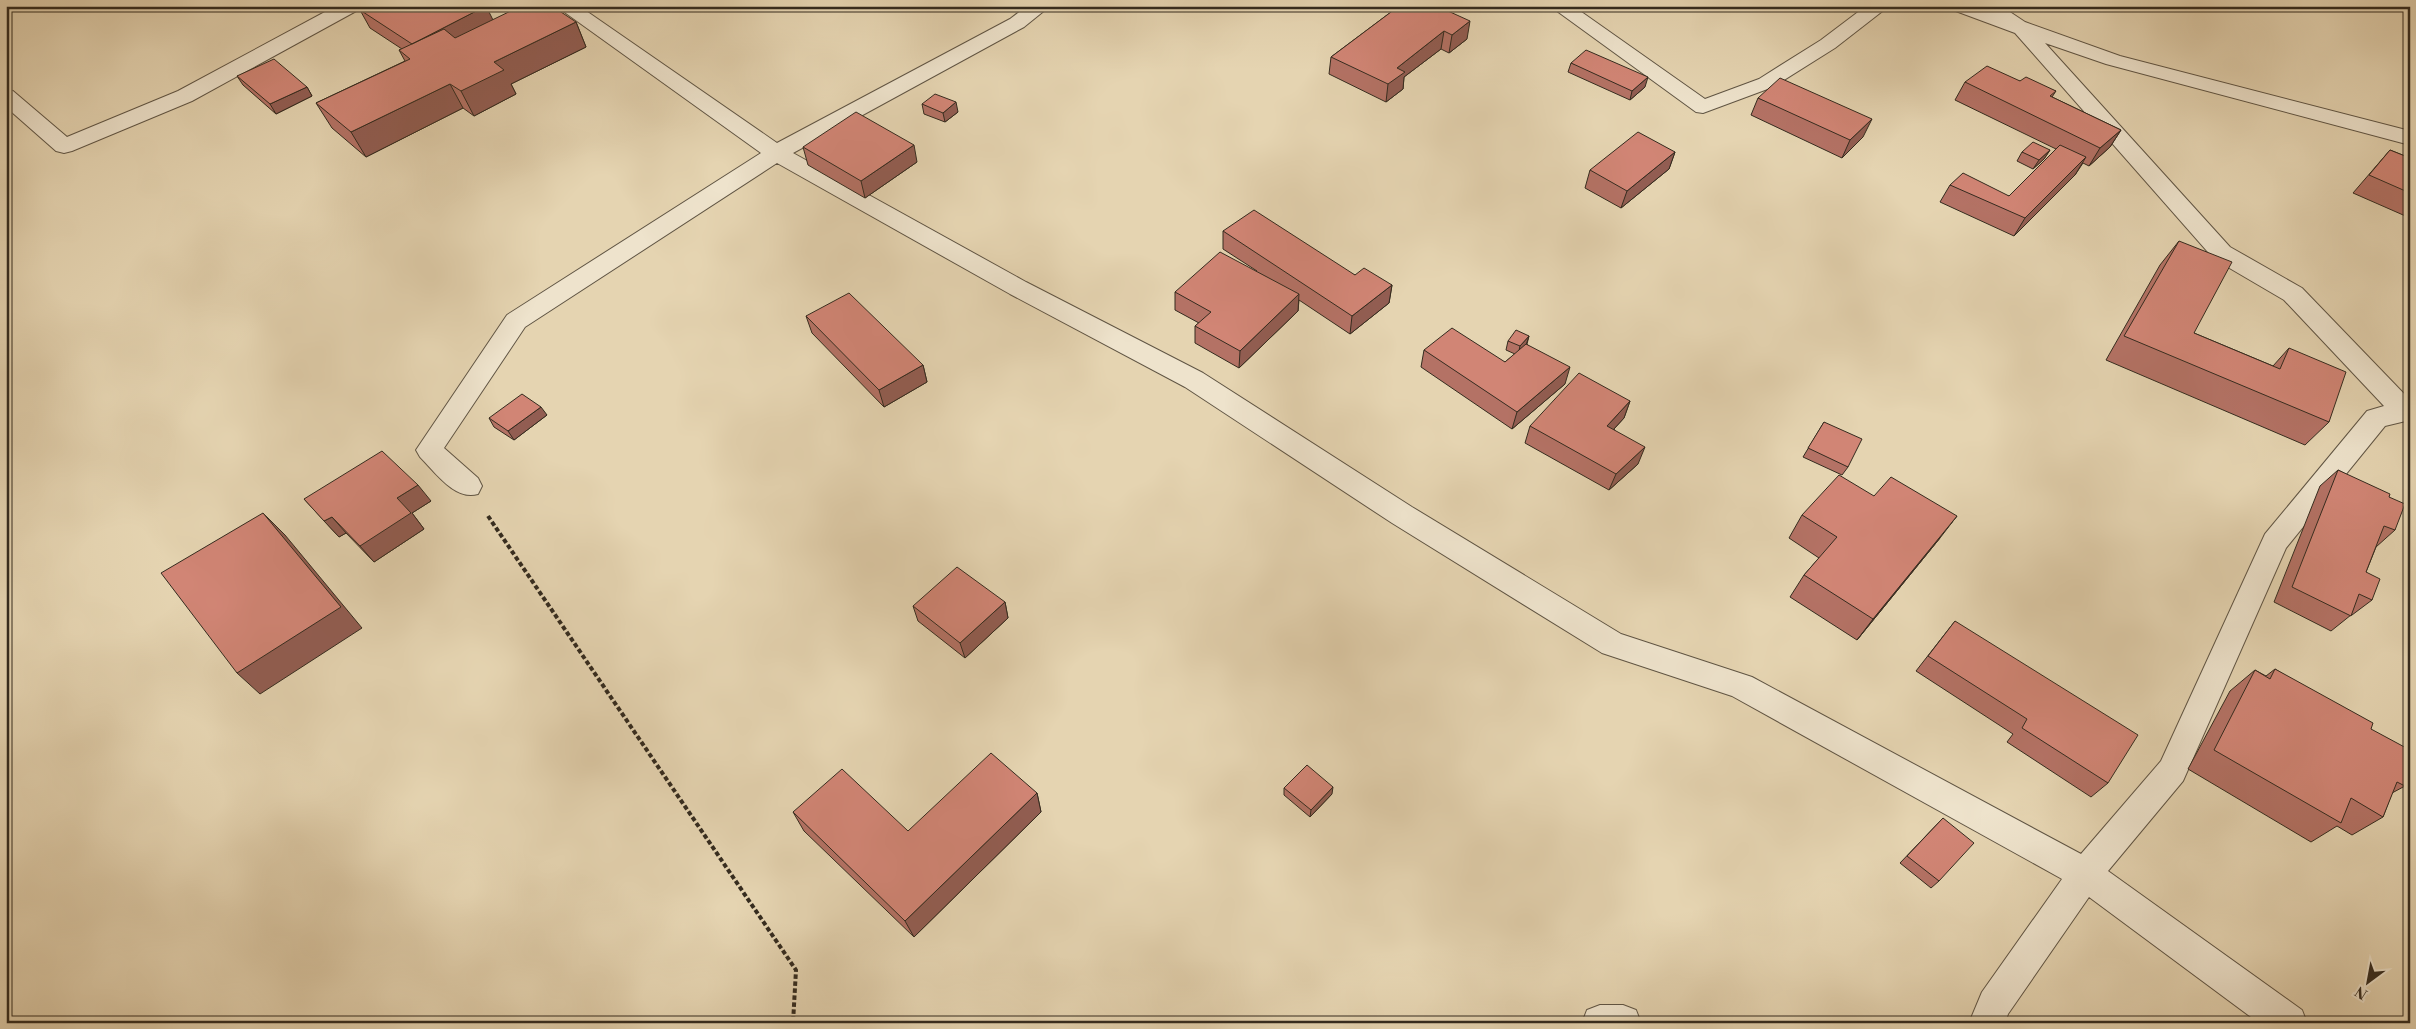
<svg xmlns="http://www.w3.org/2000/svg" width="2416" height="1029" font-family="'Libre Bodoni',serif">
<style>
.lines{fill:none;stroke-linecap:round;stroke-linejoin:round}
.minor-casing{stroke:#605544;stroke-width:2}
.path{stroke:#342b1f;stroke-width:4;stroke-dasharray:4.5 2.5;stroke-linecap:butt}
.minor{fill:#eee3cc;fill-rule:evenodd}
.wall{fill:#b47265;stroke:#342b1f}
.shaded-wall{fill:#925d52;stroke:#342b1f}
.building{fill:#d18575;stroke:#342b1f}
</style>
<rect width="100%" height="100%" fill="#e5d4b1"/>
<filter id="stains"><feTurbulence type="fractalNoise" baseFrequency=".004" numOctaves="4"/><feColorMatrix values="0 0 0 0 .2 0 0 0 0 .09 0 0 0 0 .02 0 0 0 .5 -.17"/></filter>
<radialGradient id="worn" r=".72"><stop offset=".6" stop-color="#630" stop-opacity="0"/><stop offset="1" stop-color="#630" stop-opacity=".3"/></radialGradient>
<g class="lines">
<defs>
<path id="minor" d="M336,6h25l-3,4 -166,91 -120,50 -8,2 -8,-2 -50,-44v-17l7,1 54,46 111,-46z
M556,6h23l198,137 233,-124 17,-13h23l-26,21 -231,126 233,129 177,91 209,134 209,127 131,43 329,177 80,-93 104,-227 102,-123 17,-5 -100,-106 -70,-41 -199,-226 -62,-23 -3,-4h51l24,16 95,34 290,75v14l-304,-81 -61,-21 185,204 72,41 108,112v20l-25,6 -99,122 -103,233 -75,90 194,139 5,13h-48l-170,-126 -81,117 -3,9h-36l13,-31 80,-113 -330,-183 -130,-43 -210,-130 -207,-136 -175,-93 -233,-131 -252,164 -81,121 34,30 4,8 -4,8c-23,7 -43,-22 -58,-37l-4,-7 91,-135 254,-162z
M1550,6h23l132,93 54,-20 62,-39 45,-34h23l-54,42 -62,39 -70,26 -7,-1z
M1600,1005h23l13,5 5,13h-59l5,-13z"/>
</defs>
<use href="#minor" class="minor-casing"/>
<path class="path" d="M488,516l308,454 -3,53"/>
<use href="#minor" class="minor"/>
</g>
<path class="wall" d="M1399,6l68,33 -18,14 -8,-4 -37,28 -1,12 -17,13 -57,-28 2,-17z
M2156,6h18l-4,5z
M440,8l53,12 83,2 10,25 -75,37 5,10 -42,22 -11,-8 -97,49 -34,-29 -16,-25 89,-42 -6,-11 3,-1 -32,-21 -10,-18z
M1571,63l74,24 -15,13 -62,-28z
M237,76l70,11 5,9 -36,18 -33,-29z
M2020,81l36,10 -4,6 69,33 -11,17 -21,19 -6,-3 -8,12 -61,61 -74,-34 10,-17 59,11 47,-47 -101,-49 10,-18z
M1758,98l105,39 -21,21 -91,-43z
M922,104l36,8 -13,10 -21,-8z
M803,147l114,15 -52,36 -57,-33z
M2050,150l-6,9 -11,10 -16,-8 5,-9z
M2390,150l20,8v60l-57,-25z
M1675,152l-6,17 -48,39 -36,-20 5,-18z
M1223,231l132,44 37,10 -3,18 -39,31 -51,-34 -1,11 -59,57 -44,-25v-17l4,-3 -24,-13v-18l82,-21 -34,-22z
M2179,241l15,92 79,33 16,-18 40,74 -24,23 -199,-85 54,-95z
M806,316l117,49 4,17 -43,25 -72,-74z
M1529,336l-2,8 38,40 -53,45 -91,-62 3,-17 81,12 10,-8 -9,-4 2,-9z
M1630,401l-6,17 -10,11 24,35 -29,26 -84,-47 5,-17z
M547,415l-33,25 -20,-13 -5,-9z
M1824,422l24,45 -6,8 -39,-18z
M2338,470l51,27 6,33 -19,17 -10,25 6,28 -20,15h-1l-20,16 -57,-29 46,-116z
M304,499l127,2 -19,12 12,16 -50,33 -28,-29 -7,4z
M1802,515l138,23 -83,102 -67,-43 14,-22 15,-17 -30,-20z
M1005,602l3,16 -43,40 -47,-37 -5,-15z
M1955,621l153,162 -17,14 -84,-55 6,-8 -97,-63z
M2275,669l96,60 34,57 -13,7 -9,24 -31,18 -15,-9 -26,16 -123,-73 42,-78 25,-21 11,6z
M1284,788l48,6 -22,23 -26,-22z
M1037,793l4,19 -127,125 -110,-106 -11,-19 115,19z
M1943,818l-4,63 -8,7 -31,-25z"/>
<path class="shaded-wall" d="M486,6l9,18 -74,38 -9,-18z
M1470,21l-3,18 -18,14 3,-18z
M576,22l10,25 -75,37 5,10 -42,22 -13,-25 33,-29z
M1444,31l-3,18 -37,28 -1,12 -17,13 2,-18 9,-16z
M1648,77l-3,10 -15,13 2,-9z
M450,84l13,24 -97,49 -15,-25z
M307,87l5,9 -36,18 -6,-10z
M956,102l2,10 -13,10 -2,-9z
M1872,119l-9,18 -21,21 8,-18z
M2121,130l-11,17 -21,19 11,-18z
M914,145l3,17 -52,36 -4,-17z
M2050,150l-6,9 -11,10 6,-9z
M1675,152l-6,17 -48,39 6,-17z
M2086,157l-11,18 -61,61 11,-18z
M1392,285l-3,18 -39,31 2,-18z
M1299,294l-1,17 -59,57 1,-17z
M1529,336l-3,9 -8,10 2,-9z
M923,365l4,17 -43,25 -5,-17z
M1570,367l-5,17 -53,45 5,-17z
M1630,401l-6,17 -23,25 6,-17z
M541,407l6,8 -33,25 -6,-9z
M1645,447l-7,17 -29,26 7,-16z
M418,485l13,16 -19,12 12,16 -50,33 -14,-16 37,-48z
M263,513l22,22 77,93 -102,66 -23,-21z
M1957,516l-17,22 -83,102 16,-21z
M332,517l14,16 -7,4 -15,-16z
M1005,602l3,16 -43,40 -5,-15z
M1333,787l-1,7 -22,23 1,-7z
M1037,793l4,19 -127,125 -9,-16z"/>
<path class="building" d="M369,6h69l2,2 4,-2h42l-74,38 -52,-34z
M521,6h31l24,16 -82,40 10,8 -43,21 -11,-7 -99,48 -35,-29 94,-44 -11,-9 45,-21 11,9z
M1399,6h38l33,15 -18,14 -8,-4 -47,37 8,4 -17,12 -57,-27z
M1586,50l62,27 -16,14 -61,-28z
M274,59l33,28 -37,17 -33,-28z
M1987,66l33,15 6,-4 30,14 -6,5 71,34 -21,18 -135,-66z
M1780,78l92,41 -22,21 -92,-42z
M935,94l21,8 -13,11 -21,-9z
M856,112l58,33 -53,36 -58,-34z
M1638,132l37,20 -48,39 -37,-21z
M2033,142l17,8 -11,10 -17,-8z
M2060,145l26,12 -61,61 -75,-33 13,-12 46,23z
M2390,150l20,8v35l-41,-18z
M1254,210l101,65 9,-7 28,17 -40,31 -129,-85z
M2179,241l53,21 -38,71 86,36 9,-21 57,24 -17,50 -205,-86z
M1220,252l79,42 -59,57 -45,-25 16,-14 -36,-20z
M849,293l74,72 -44,25 -73,-74z
M1452,328l53,34 21,-18 44,23 -53,45 -93,-62z
M1516,330l13,6 -9,10 -12,-5z
M1579,373l51,28 -23,25 38,21 -29,27 -86,-48z
M522,394l19,13 -33,24 -19,-13z
M1824,422l38,17 -14,28 -40,-19z
M382,451l36,34 -21,13 14,15 -51,33 -28,-29 -8,4 -20,-22z
M2338,470l52,24 -1,3 16,7 -10,26 -11,-4 -18,46 14,7 -8,21 -13,-6 -8,22 -59,-29z
M1839,475l35,21 17,-19 66,39 -84,103 -69,-44 33,-38 -35,-22z
M263,513l78,94 -104,66 -76,-100z
M957,567l48,35 -45,41 -47,-37z
M1955,621l183,114 -30,48 -86,-55 5,-9 -99,-63z
M2275,669l98,54 -2,6 39,21v23l-5,13 -8,-4 -14,35 -32,-19 -10,25 -127,-73 41,-80 15,9z
M991,753l46,40 -132,128 -112,-109 49,-43 66,62z
M1307,765l26,22 -22,23 -27,-22z
M1943,818l31,25 -35,38 -32,-25z"/>
<rect width="2416" height="1029" fill="none" stroke="#e5d4b1" stroke-width="25"/>
<rect x="8" y="8" width="2401" height="1014" fill="none" stroke="#342b1f" stroke-width="2.5"/>
<rect x="12" y="12" width="2391" height="1004" fill="none" stroke="#342b1f"/>
<g transform="translate(2368 982) rotate(212)" stroke="#eee3cc" stroke-width="4" paint-order="stroke">
<path d="M0-4L9 19L0 12L-9 19Z" fill="#342b1f"/>
<text y="-8" font-size="14" font-weight="bold" text-anchor="middle" fill="#342b1f">N</text>
</g>
<rect width="100%" height="100%" filter="url(#stains)"/>
<rect width="100%" height="100%" fill="url(#worn)"/>
</svg>
